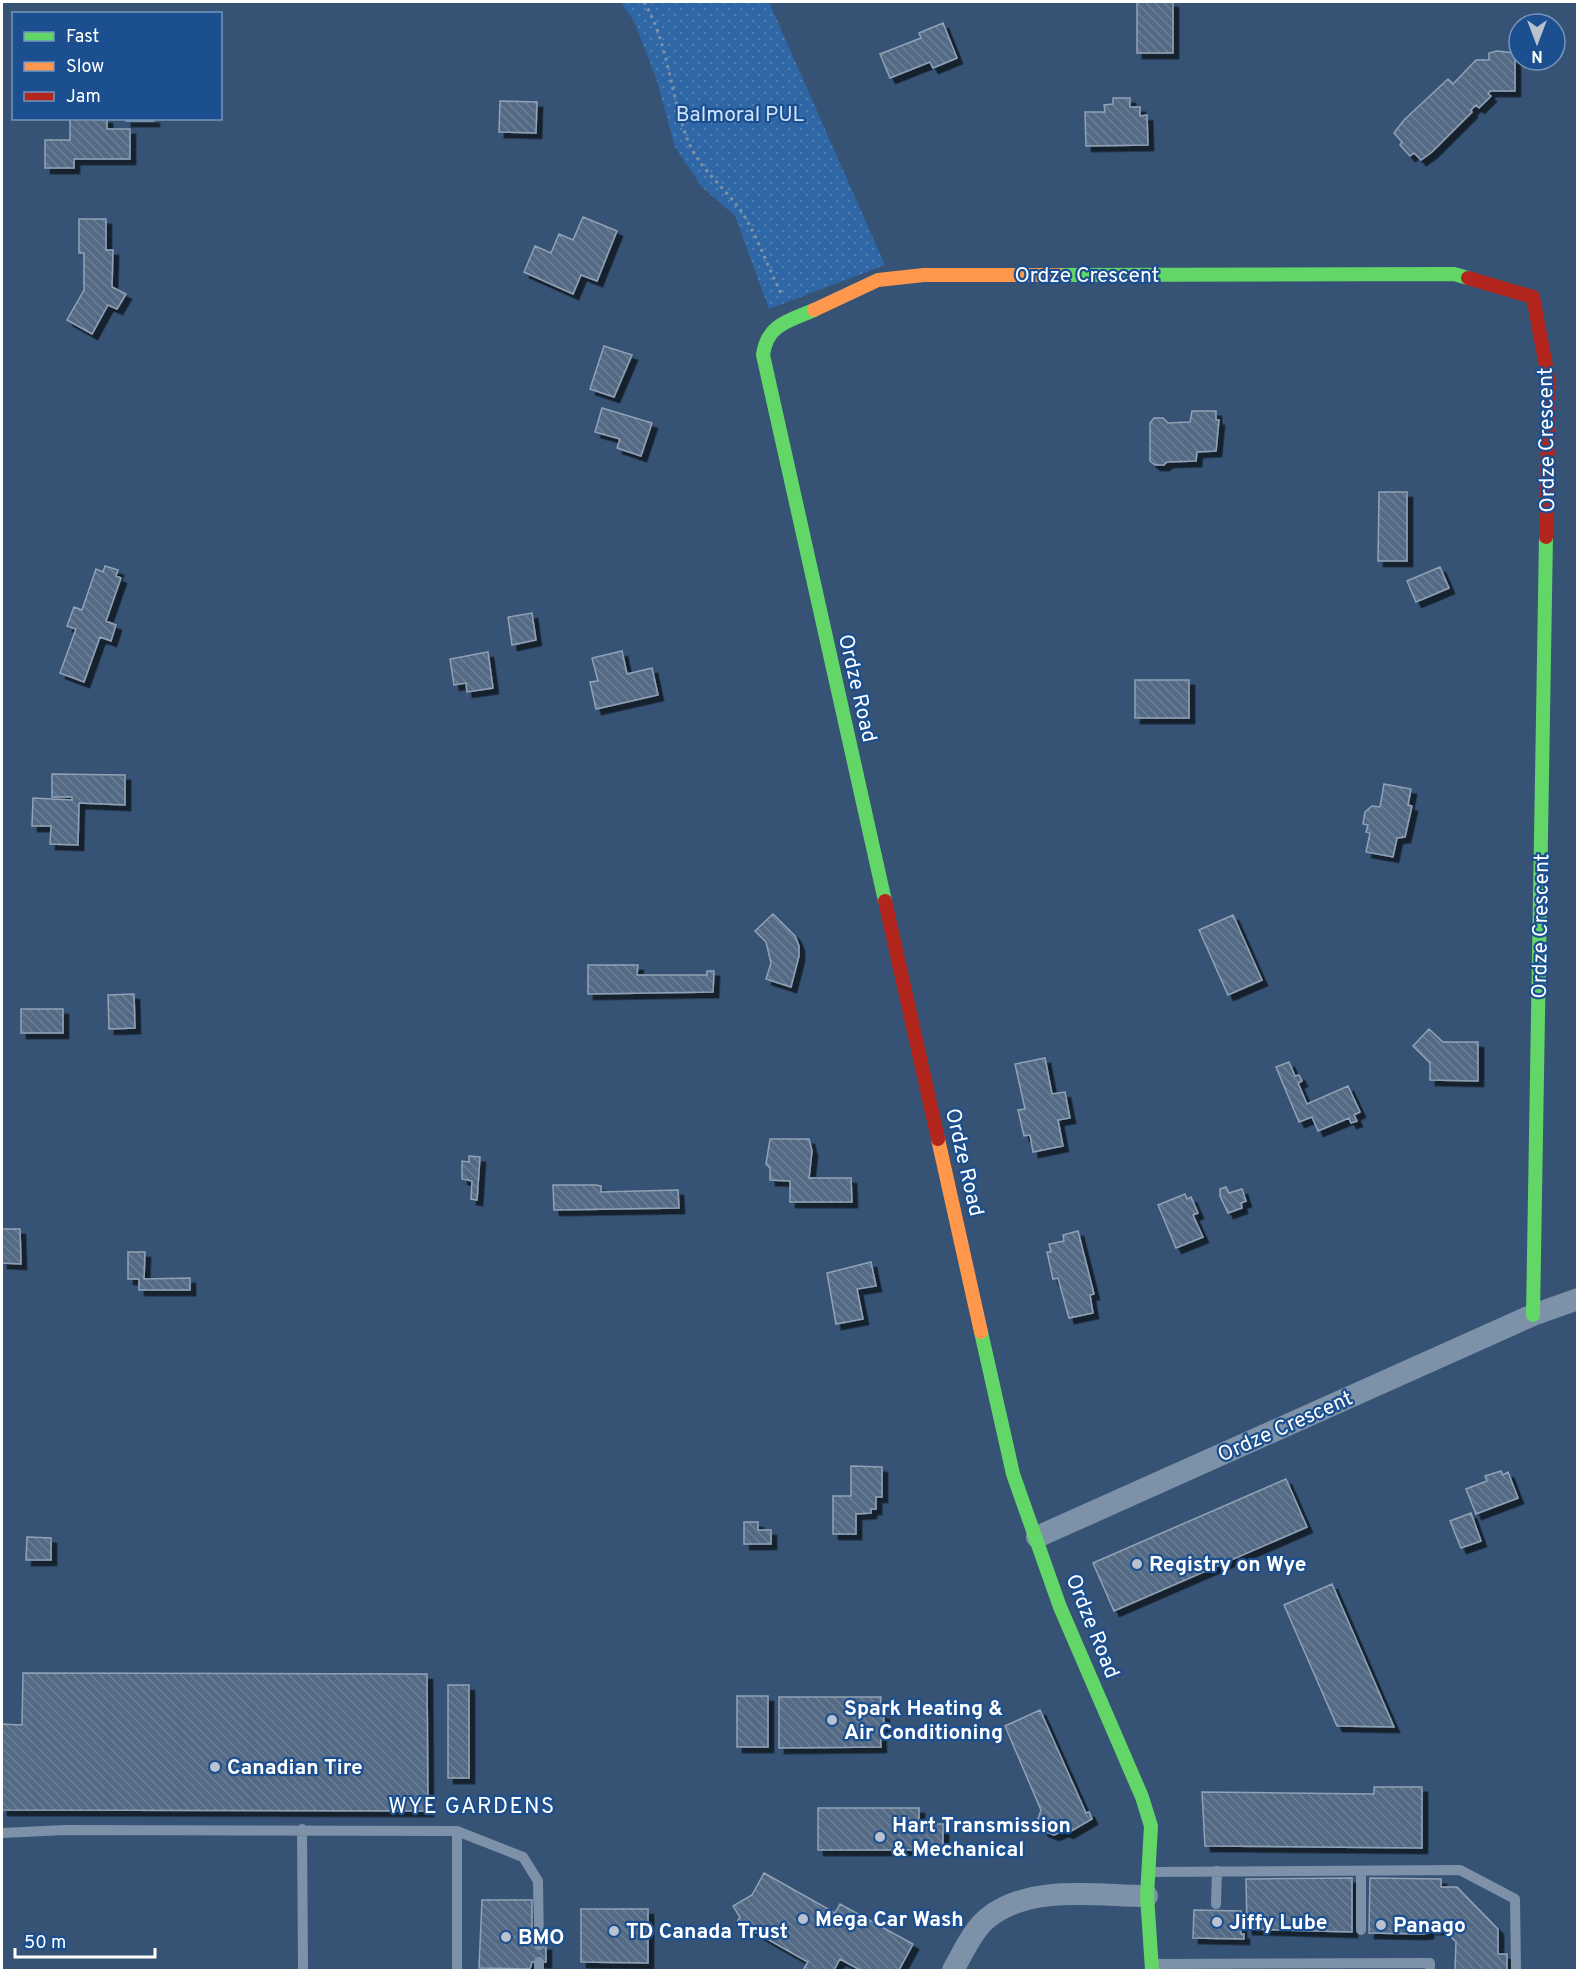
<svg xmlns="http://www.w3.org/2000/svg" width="1579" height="1972" font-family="Overpass,sans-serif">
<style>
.park{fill:url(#park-dots)}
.building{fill:url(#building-back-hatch);stroke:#92a2b6;stroke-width:1.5;filter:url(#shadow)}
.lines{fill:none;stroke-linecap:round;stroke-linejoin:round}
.path{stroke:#7d92a8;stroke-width:3;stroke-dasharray:3 4.5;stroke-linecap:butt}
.lane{stroke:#7d92a8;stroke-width:10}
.street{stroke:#7d92a8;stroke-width:22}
.fast{stroke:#63d668;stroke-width:14}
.slow{stroke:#ff974d;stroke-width:14}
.jam{stroke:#b3261e;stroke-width:14}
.poi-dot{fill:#b9c2ce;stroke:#1b4f8f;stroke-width:2}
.labels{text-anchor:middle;stroke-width:4.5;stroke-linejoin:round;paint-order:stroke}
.park-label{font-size:21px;fill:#cfe3fa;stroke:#1b4f8f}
.street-label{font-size:21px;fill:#fff;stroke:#1b4f8f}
.poi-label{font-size:21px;font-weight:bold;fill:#fff;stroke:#1b4f8f;text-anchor:start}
.neighbourhood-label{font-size:22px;letter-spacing:1.5px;fill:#fff;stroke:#1b4f8f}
</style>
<defs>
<pattern id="park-dots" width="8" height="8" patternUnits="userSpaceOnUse" patternTransform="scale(1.5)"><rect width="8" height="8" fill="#2f66a5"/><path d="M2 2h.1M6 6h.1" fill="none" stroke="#4e7db2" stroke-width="1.8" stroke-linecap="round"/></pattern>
<pattern id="building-back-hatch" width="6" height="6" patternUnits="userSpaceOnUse" patternTransform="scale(1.5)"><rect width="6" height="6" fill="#526984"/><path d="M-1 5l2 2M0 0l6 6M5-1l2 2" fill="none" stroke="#6c8096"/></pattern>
<filter id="shadow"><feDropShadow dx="5.5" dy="5.5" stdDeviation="0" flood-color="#0009"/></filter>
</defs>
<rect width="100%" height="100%" fill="#365274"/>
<path class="park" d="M620,2h149l116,263 -116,44 -34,-93 -33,-29 -27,-40 -19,-69 -22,-57z"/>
<path class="building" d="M1137,2h36v51h-36z
M943,23l14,35 -24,10 -3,-6 -40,16 -10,-24 41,-16 -2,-5z
M1497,51l18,2v38h-25l-2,3 3,2 -12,12 -3,-3 -5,5 1,2 -40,40 -11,8 -7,-7 -4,3 -10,-11 2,-3 -8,-9 10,-13 44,-41 5,5 23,-24h13v-7z
M1113,98h17v9h10v9l7,-1 1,30 -62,1 -1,-34h20l-1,-7 9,-1z
M500,101l37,1 -1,31 -37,-1z
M70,118h37v11h23v30h-56v9h-29v-28h25z
M126,118h28v3h-28z
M583,217l34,14 -20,50 -16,-6 -8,19 -49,-22 11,-26 16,7 8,-19 14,6z
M79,219h27v31h7l-1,37 14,7 -9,15 -9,-4 -16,29 -25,-14 17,-30v-37h-5z
M604,346l28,9 -18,42 -24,-8z
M602,408l50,15 -11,33 -24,-8 3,-9 -25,-7z
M1192,411h24v9h3l-3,31 -19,1 -1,9 -29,1 -3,3h-9l-5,-4v-38l4,-5h9l5,5 22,-1z
M1379,492h28v69h-29z
M105,566l13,4 -2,6 5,2 -15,43 10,4 -5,16 -11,-4 -16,45 -24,-9 16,-44 -9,-3 7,-19 8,3 14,-41 7,3z
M1440,567l9,21 -33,14 -9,-21z
M532,613l4,27 -24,5 -4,-28z
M622,651l5,23 25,-6 6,27 -62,14 -6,-27 8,-1 -6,-23z
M488,652l5,36 -26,4 -1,-9 -12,2 -4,-26z
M1135,680h54v38h-54z
M52,774l73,1v30l-46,-2 -1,42 -28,-1 1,-18h-19l1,-28 39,2v-3h-20z
M1384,784l27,5 -3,16 4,1 -7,31 -8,1 -4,19 -27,-5 4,-19 -4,-1 2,-7 -5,-1 2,-12 7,-6 8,1z
M773,914l22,22 4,10v10l-8,31 -25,-8 5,-16 -5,-21 -11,-11z
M1233,915l29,65 -34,15 -29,-65z
M588,965h50l-1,10h70v-4h7l-1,21 -125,2z
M134,994l1,34 -26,1 -1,-34z
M21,1009h42v24h-42z
M1429,1029l14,13h35v39l-48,-1v-17l-17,-17z
M1045,1058l7,36 13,-2 5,26 -12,2 5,26 -30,6 -3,-17 -6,1 -6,-26 7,-1 -10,-45z
M1289,1062l6,14 4,-1 3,6 -4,2 9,21 41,-18 12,26 -6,3 3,6 -6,2 -2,-5 -31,13 -6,-14 -13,5 -23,-55z
M770,1139h39l3,12 -3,27h42l1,24h-62v-21l-20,-1v-12l-4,-4z
M469,1156l11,1 -3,43 -6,-1 1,-18 -10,-2v-18l7,1z
M553,1185h43l5,1v6l77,-2 1,18 -125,2z
M1226,1187l3,6 13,-4 4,12 -5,2 1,5 -14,5 -8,-17v-7z
M1185,1194l2,5 4,-2 7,16 -5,2 10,22 -27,11 -18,-43z
M2,1229h18l1,35 -19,-1z
M1078,1231l16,63 -4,1 3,18 -24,5 -11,-40 -5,1 -6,-27h4l-2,-8 15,-3 -1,-6z
M128,1252h17l-1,27 46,-1v12h-51v-11h-11z
M871,1262l5,24 -19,3 6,30 -27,5 -9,-51z
M851,1466l31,1v30h-6v12h-5v4l-15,1v20h-23v-38h18z
M1501,1471l2,4 5,-3 10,26 -42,16 -10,-25 21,-8 -2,-5z
M1286,1479l21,48 -193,84 -21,-48z
M1471,1513l10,28 -20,7 -11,-27z
M744,1522h14v8h13v14h-27z
M27,1537l24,1v22h-25z
M1332,1584l62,143 -57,-1 -53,-121z
M23,1673l404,1 1,137 -426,-1v-86l20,1z
M448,1685h21v93h-21z
M737,1696h31v51h-31z
M779,1697h102l-1,17h4v12h-4l1,21 -102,1z
M1040,1710l46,103 3,-1 3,7 -24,14 -5,-2 -9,4 -11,-4 -5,-12 3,-9 -36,-84z
M1374,1787h48v61l-217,-2 -3,-54 172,2z
M818,1808h101v16h24v26h-125z
M764,1873l71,40 5,-9 73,40 -14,26h-39l-20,-11 -6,11h-31l5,-8 -71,-40 3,-5 -7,-11 19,-11z
M1352,1878v54l-105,-3 -1,-50z
M1370,1878l71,1v8h16l41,42v25h9v16h-52l1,-28 -13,-13h-15v4l-6,1 -53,-1z
M482,1900h50v45h14v17h-14l-2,7 -51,-1z
M581,1909h67v54l-67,-1z
M1194,1910l47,1v23h3v5l-51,-1z"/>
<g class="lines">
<path class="path" d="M644,2c25,42 26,93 44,139 12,29 38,47 55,73 16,26 26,56 40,83"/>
<path class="lane" d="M302,1829l1,141
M457,1831l66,26 15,24 1,64
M2,1833l63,-3 392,1v139
M1150,1872l310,-2 55,29 1,71
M1216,1904l1,-33
M1361,1930v-59
M1153,1964l277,-1v7
M539,1970v-8"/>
<path class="street" d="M1037,1537l496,-222 45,-16
M953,1970c10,-17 20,-41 36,-53 43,-33 108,-21 158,-21"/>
<path class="fast" d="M1058,275l396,-1 14,4
M814,310c-25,11 -47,14 -51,45l122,546
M1533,1315l13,-778
M981,1332l32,142 47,133 82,190 9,29 -4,70 5,74"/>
<path class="slow" d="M814,310l64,-30 46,-5h134
M938,1139l43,193"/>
<path class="jam" d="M1468,278l65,19 16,85 -3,155
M885,901l53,238"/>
</g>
<g class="poi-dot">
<circle cx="1137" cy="1564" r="6"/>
<circle cx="832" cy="1720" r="6"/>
<circle cx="215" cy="1767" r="6"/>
<circle cx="880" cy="1837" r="6"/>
<circle cx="803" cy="1919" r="6"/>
<circle cx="1217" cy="1922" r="6"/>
<circle cx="1381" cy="1925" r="6"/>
<circle cx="614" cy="1931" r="6"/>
<circle cx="506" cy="1937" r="6"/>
</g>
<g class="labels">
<g class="park-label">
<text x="740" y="121">Balmoral PUL</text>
</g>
<g class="street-label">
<text x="1087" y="282">Ordze Crescent</text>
<text transform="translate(1546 440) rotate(-91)" y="7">Ordze Crescent</text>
<text transform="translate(858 688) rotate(77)" y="7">Ordze Road</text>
<text transform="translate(1540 926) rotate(-89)" y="7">Ordze Crescent</text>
<text transform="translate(965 1162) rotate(77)" y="7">Ordze Road</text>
<text transform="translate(1285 1426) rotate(-24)" y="7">Ordze Crescent</text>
<text transform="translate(1093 1626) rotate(68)" y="7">Ordze Road</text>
</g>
<g class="poi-label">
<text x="1149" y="1571">Registry on Wye</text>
<text x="844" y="1715">Spark Heating &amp;<tspan x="844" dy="24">Air Conditioning</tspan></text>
<text x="227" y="1774">Canadian Tire</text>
<text x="892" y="1832">Hart Transmission<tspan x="892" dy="24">&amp; Mechanical</tspan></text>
<text x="815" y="1926">Mega Car Wash</text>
<text x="1229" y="1929">Jiffy Lube</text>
<text x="1393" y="1932">Panago</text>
<text x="626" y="1938">TD Canada Trust</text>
<text x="518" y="1944">BMO</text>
</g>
<g class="neighbourhood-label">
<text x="472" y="1813">WYE GARDENS</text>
</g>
</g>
<rect width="1579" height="1972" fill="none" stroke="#ffffff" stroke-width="6"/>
<rect x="12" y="12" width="210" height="108" fill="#1b4f8f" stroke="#7695bc" stroke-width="1.5"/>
<rect x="24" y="32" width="30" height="9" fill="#63d668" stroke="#7695bc" stroke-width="1.5"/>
<text x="66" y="42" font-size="18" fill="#ffffff">Fast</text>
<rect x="24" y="62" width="30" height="9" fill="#ff974d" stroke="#7695bc" stroke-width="1.5"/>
<text x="66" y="72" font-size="18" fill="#ffffff">Slow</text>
<rect x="24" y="92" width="30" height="9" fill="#b3261e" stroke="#7695bc" stroke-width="1.5"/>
<text x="66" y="102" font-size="18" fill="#ffffff">Jam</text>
<g transform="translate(1537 42) rotate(180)"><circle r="28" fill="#1b4f8f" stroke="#7695bc" stroke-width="1.5"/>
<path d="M0-4.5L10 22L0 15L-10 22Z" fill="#b9c2ce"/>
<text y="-9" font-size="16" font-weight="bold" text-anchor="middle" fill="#ffffff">N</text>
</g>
<path d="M15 1948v9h140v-9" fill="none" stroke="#ffffff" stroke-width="3"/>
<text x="24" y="1948" font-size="18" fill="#ffffff" stroke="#1b4f8f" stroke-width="4.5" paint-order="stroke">50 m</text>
</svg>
